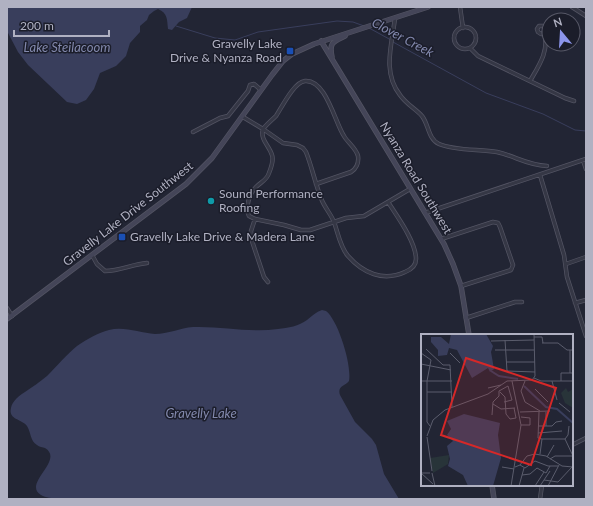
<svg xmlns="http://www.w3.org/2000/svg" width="593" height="506" font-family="Lato,sans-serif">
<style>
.water{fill:#393e5c}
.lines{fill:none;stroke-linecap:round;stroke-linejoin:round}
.stream{stroke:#393e5c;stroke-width:1}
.street-casing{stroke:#535463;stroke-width:4.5}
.secondary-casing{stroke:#535463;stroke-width:5.5}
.street{stroke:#353745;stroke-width:3}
.secondary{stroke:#444558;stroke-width:4}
.transit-dot{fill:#1a4fb4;stroke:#1b1d2a;stroke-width:1.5}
.culture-dot{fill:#0f9aa8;stroke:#1b1d2a;stroke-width:1.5}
.labels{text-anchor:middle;stroke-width:3;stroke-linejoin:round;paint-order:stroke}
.poi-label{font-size:12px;fill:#b0b1c2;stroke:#1b1d2a;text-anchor:start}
.street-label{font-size:12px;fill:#b0b1c2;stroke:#1b1d2a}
.water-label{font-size:13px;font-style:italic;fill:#8288ac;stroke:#1b1d2a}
.inset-river{fill:none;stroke:#393e5c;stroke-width:2}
.inset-road{fill:none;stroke:#5b5d6d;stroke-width:1}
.view{fill:#d62828;fill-opacity:0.15;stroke:#d62828;stroke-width:2}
.inset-edge{fill:none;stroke:#b0b1c2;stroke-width:2}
</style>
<rect width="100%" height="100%" fill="#222534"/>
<path class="water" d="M7,7h185l-5,11 -8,4 -7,8 -4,-1c-1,-9 0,-16 -10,-20l-4,2 -5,4 -2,5 -7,6v6l-10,11 -4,13 -10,10 -16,7 -6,16 -8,11 -9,4 -10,-2 -39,-37 -10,-13 -11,-21z
M322,310l4,1c12,9 26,54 23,70 -4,5 -12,5 -9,14l15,27 17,17 4,6 8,29 15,25h-341c-6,-1 -12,-1 -17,-4 -19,-11 24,-35 4,-47 -2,-1 -6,-1 -8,-3 -7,-4 -6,-13 -10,-19 -5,-7 -19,-6 -16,-18 1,-7 9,-13 14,-16 7,-5 15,-10 22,-16 9,-9 21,-23 30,-30 10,-7 21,-13 32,-16 15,-4 31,3 46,4 13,0 25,-6 38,-7 29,-1 57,6 85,2 10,-1 21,-3 29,-9 5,-4 9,-8 15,-10z"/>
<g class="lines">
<path class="stream" d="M176,26l39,12 20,2 23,-8 79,-11 16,1 11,4
M369,28l22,12
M393,42l93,51 57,21 32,16 11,1"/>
<defs>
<path id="street" d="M460,7l3,21
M572,7l14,9
M395,18c-3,26 -13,54 5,77 6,9 16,14 22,21 7,9 6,23 17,28 16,7 41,5 58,8 18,4 30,13 50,14
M454 38a11 11 0 1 1 22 0a11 11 0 1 1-22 0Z
M470,48l8,8 87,42 9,3
M530,81c8,-14 20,-31 14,-48l1,-2v-3l-2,-2h-4l-2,3 1,3 3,2 3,-1
M243,117l20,12 20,14 14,2 6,3 3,4c6,15 9,31 15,46 3,9 10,16 13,24 4,11 6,25 14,34 15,17 35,26 57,16 5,-2 11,-6 11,-13 0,-17 -19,-43 -28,-57
M193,132l27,-14 8,-2 20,-25 2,-6 4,-1 7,6
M583,160l3,9
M540,175l24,80 3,22 19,59
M316,184l35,-12c5,-3 8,-9 7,-16 -2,-8 -10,-13 -14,-20 -9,-13 -18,-57 -39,-55 -11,1 -23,26 -29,35 -4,4 -9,8 -13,13 -3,11 6,16 9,26 2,5 -1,13 -3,18 -2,7 -8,9 -13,14 -7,7 -11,21 -7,29l6,3 29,6 17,5h9l36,-12 18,-2 46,-27
M425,213l161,-54
M255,219l-4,12 1,10 12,36 4,5
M441,239l52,-17 5,1 2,4 13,38 -2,5 -50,16
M92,255l5,9 8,7c15,0 28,-7 42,-8
M566,264l20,-7
M575,303l11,-3
M7,308l5,8
M466,318l49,-16h7
M572,445l14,-7
M540,499l2,-14"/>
<path id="secondary" d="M321,41l123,203 9,20 8,22 8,49
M332,57c-3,-15 1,-15 13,-21
M7,319l179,-135 26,-26 60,-83 11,-14 9,-7 22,-10 114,-37
M492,485l2,14"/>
</defs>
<use href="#street" class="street-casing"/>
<use href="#secondary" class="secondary-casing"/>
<use href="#street" class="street"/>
<use href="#secondary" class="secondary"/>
</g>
<g class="transit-dot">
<rect x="286" y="47" width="8" height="8" rx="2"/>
<rect x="118" y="233" width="8" height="8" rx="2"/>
</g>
<circle class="culture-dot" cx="211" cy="201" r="4"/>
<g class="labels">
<g class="poi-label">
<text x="282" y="48" text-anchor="end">Gravelly Lake<tspan x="282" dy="14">Drive &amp; Nyanza Road</tspan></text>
<text x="219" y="198">Sound Performance<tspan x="219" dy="14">Roofing</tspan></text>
<text x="130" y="241">Gravelly Lake Drive &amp; Madera Lane</text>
</g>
<g class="street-label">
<text transform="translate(416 178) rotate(59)" y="4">Nyanza Road Southwest</text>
<text transform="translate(128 214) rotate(-38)" y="4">Gravelly Lake Drive Southwest</text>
</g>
<g class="water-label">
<text transform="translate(403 37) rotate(28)" y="5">Clover Creek</text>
<text x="67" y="52">Lake Steilacoom</text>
<text x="201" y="418">Gravelly Lake</text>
</g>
</g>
<g transform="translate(421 334)">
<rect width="152" height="152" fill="#222534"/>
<path d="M145,54l2,4 5,-3v19l-8,-5 -4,-10zM28,121l-1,9 -15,9 -3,-15z" fill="#283439"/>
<path d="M30,0h35l7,12 -2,6 3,17 -4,3 -2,-4 -16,10 -15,-28 -8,-2 -2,7 -9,1v-6l-7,-8v-5h10l8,7zM43,80l36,9 -2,12 3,23 -8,28h-25l-5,-11 -15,-9 2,-7 -3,-13 6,-5 -6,-6 4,-6 -4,-8z" fill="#393e5c"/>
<path class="inset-river" d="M70,37l8,5 19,3M103,52l22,21 11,2 16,14"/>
<path class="inset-road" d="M113,3h8l1,6M84,6l2,31 28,1M70,7l43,-1M121,9h16l9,7h6M5,15l17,16h7M74,16h39M149,16v23M0,19l10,7 -4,21v41l3,4M29,19l10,10M85,28h29M0,30l30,6M29,31l2,42M113,44l7,3h32M0,47h31M104,47l-4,10 4,11 15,9M131,47l5,19M140,47v-8h12M67,54l13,-3M114,55l13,13M6,58h25M79,58l5,5 1,17 4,5 6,-1 -2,-10M138,69l11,9M72,70l8,5 14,-1M99,78l30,-1M118,78l-1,26 4,1M71,81l1,-13 6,-6v-5l9,-5 4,14 -8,2M100,83l9,1v7h-9M117,92h14l4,-4 6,-1M125,92v-14M117,99l24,-2M6,102l6,-16 12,-10 43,-16 19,-13 25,-1 3,-4 -1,-42M6,103l5,34M121,105h23M144,105l8,17M144,105l3,-4 1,-9M119,120l2,-15M126,123l7,-12M129,125l5,-3h18M99,131l5,3 10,-7 13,5h10M81,133l12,2M94,133l5,-2 7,-9 8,-2 11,2 16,10 11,1M9,139h-9l12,11M11,139l3,13M101,141l8,-1 7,-6 9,5 4,-7M123,146l14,2 14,-15M90,152l10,-61 -9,-44M98,152l5,-18M114,152l9,-14M119,152l10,-15M127,152l11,-21"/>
<path class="view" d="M45,24l90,30 -25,77 -90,-30z"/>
<rect width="152" height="152" class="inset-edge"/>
</g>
<rect width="593" height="506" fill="none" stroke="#b0b1c2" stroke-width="16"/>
<g transform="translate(561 32) rotate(342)"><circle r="19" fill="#1b1d2a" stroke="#575867"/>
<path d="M0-3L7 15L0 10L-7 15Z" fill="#8c95eb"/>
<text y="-6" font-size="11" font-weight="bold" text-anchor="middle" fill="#b0b1c2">N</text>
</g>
<path d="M14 30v6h95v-6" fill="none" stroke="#b0b1c2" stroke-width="2"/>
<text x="20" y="30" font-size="12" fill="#b0b1c2" stroke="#1b1d2a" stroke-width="3" paint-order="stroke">200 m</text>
</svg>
